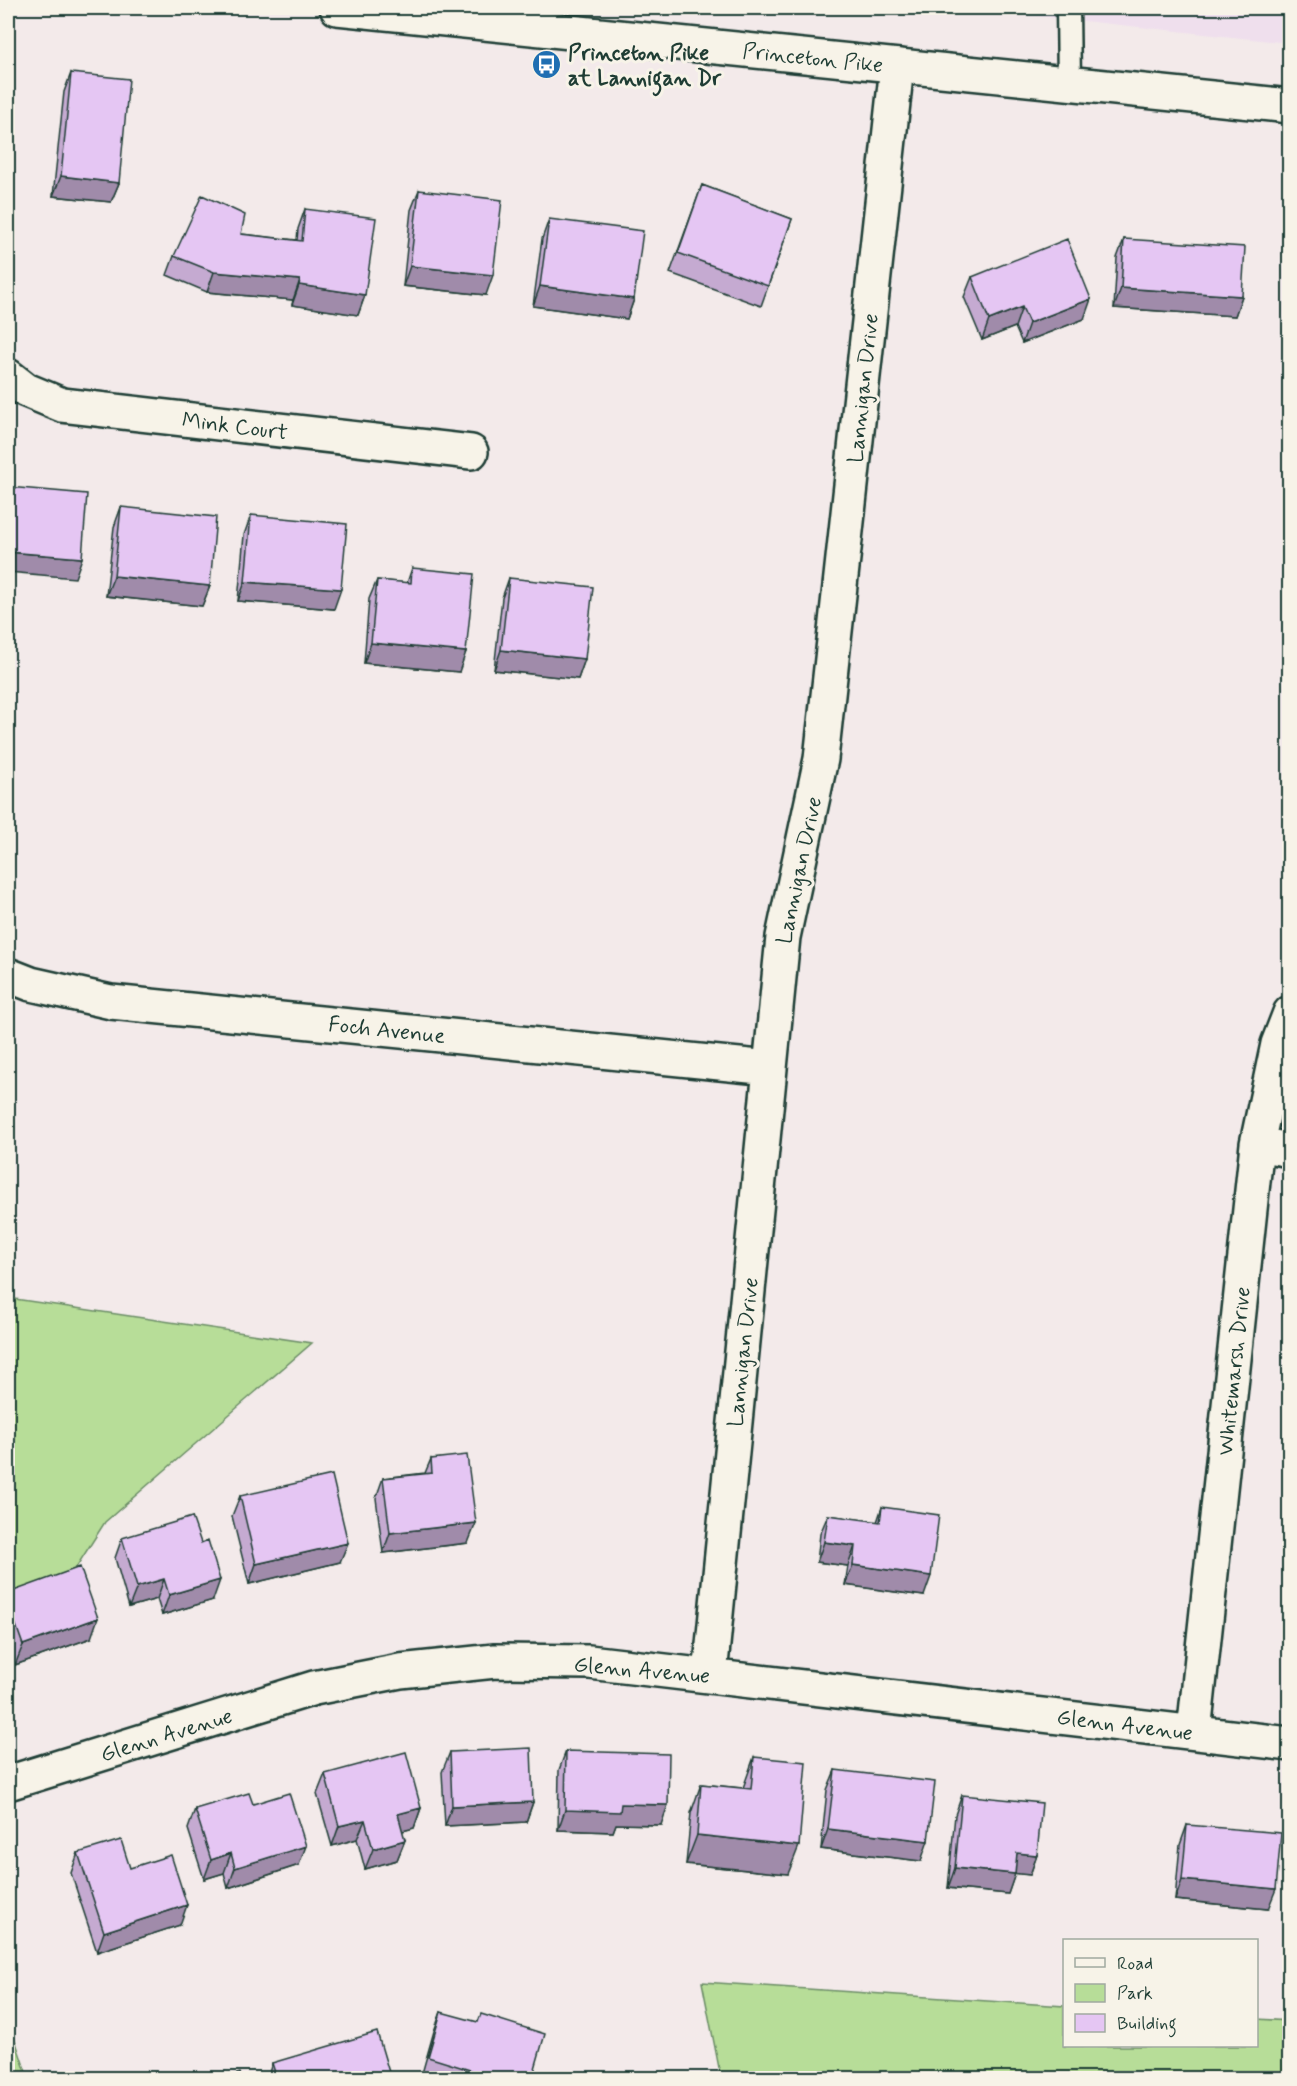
<svg xmlns="http://www.w3.org/2000/svg" width="1297" height="2086" font-family="Mynerve,sans-serif">
<style>
.built{fill:#efdfed}
.green{fill:#b7dd98;stroke:#6b8d66;stroke-width:1.5}
.lines{fill:none;stroke-linecap:round;stroke-linejoin:round}
.lane-casing{stroke:#1f3d34;stroke-width:27}
.street-casing{stroke:#1f3d34;stroke-width:38}
.secondary-casing{stroke:#1f3d34;stroke-width:38}
.lane{stroke:#f7f3e8;stroke-width:22}
.street{stroke:#f7f3e8;stroke-width:33}
.secondary{stroke:#f7f3e8;stroke-width:33}
.wall{fill:#c5aad1;stroke:#1f3d34;stroke-width:1.5}
.shaded-wall{fill:#a08baa;stroke:#1f3d34;stroke-width:1.5}
.building{fill:#e5c6f3;stroke:#1f3d34;stroke-width:1.5}
.labels{text-anchor:middle;stroke-width:6;stroke-linejoin:round;paint-order:stroke}
.poi-label{font-size:22px;font-weight:bold;fill:#1f3d34;stroke:#f7f3e8;text-anchor:start}
.street-label{font-size:22px;fill:#1f3d34;stroke:#f7f3e8}
</style>
<rect width="100%" height="100%" fill="#f3eaea"/>
<filter id="ink" filterUnits="userSpaceOnUse"><feTurbulence type="fractalNoise" baseFrequency=".0167" numOctaves="2"/><feDisplacementMap in="SourceGraphic" scale="12" xChannelSelector="R" yChannelSelector="G"/><feConvolveMatrix kernelMatrix="1 2 1 2 8 2 1 2 1" color-interpolation-filters="sRGB"/></filter>
<g filter="url(#ink)">
<path class="built" d="M963,8h326v35z"/>
<path class="green" d="M8,1298l304,45 -207,179 -97,152z
M702,1982l362,24v40h192l1,-27 32,2v57h-568z
M8,2019l20,59h-20z"/>
<g class="lines">
<defs>
<path id="lane" d="M1068,8l1,76"/>
<path id="street" d="M8,376l18,14 36,15 409,47
M8,975l23,9 80,18 659,66
M1257,1144l33,6
M710,1675l73,-738 38,-178 76,-693
M1194,1732l63,-588 21,-100 12,-31
M8,1783l306,-95 86,-17 95,-10 94,1 701,82"/>
<path id="secondary" d="M337,8l953,98"/>
</defs>
<use href="#lane" class="lane-casing"/>
<use href="#street" class="street-casing"/>
<use href="#secondary" class="secondary-casing"/>
<use href="#lane" class="lane"/>
<use href="#street" class="street"/>
<use href="#secondary" class="secondary"/>
</g>
<path class="wall" d="M71,73l48,110 -8,19 -58,-6 11,-104z
M702,185l90,34 -31,87 -91,-33z
M419,190l67,105 -83,-9 8,-76z
M305,209l60,86 -7,20 -66,-10 1,-5 -86,-8 -40,-17 7,-19 67,-22 56,6 1,-11z
M549,219l85,80 -7,20 -94,-13 9,-67z
M1124,239l118,57 -7,20 -121,-8 3,-50z
M972,277l112,42 -62,24 -7,-16 -33,13 -18,-43z
M1290,282v51l-6,-1z
M121,507l89,79 -8,20 -96,-10 8,-69z
M251,515l83,94 -96,-8 6,-66z
M412,568l47,104 -95,-9 5,-64 8,-19 30,3z
M509,578l76,81 -7,20 -84,-9 8,-72z
M431,1459l37,84 -85,10 -7,-55 7,-20 42,-5z
M240,1496l100,66 -91,22 -17,-68z
M882,1507l42,89 -79,-11 3,-19 -31,-4 3,-28 8,-19 49,7z
M122,1538l91,62 -51,15 -5,-16 -28,8 -14,-49z
M8,1593l83,45 -76,27 -7,-22z
M566,1751l95,74 -45,-1 -3,8 -55,-2 1,-60z
M450,1752l83,50 -7,20 -81,4 -3,-54z
M754,1757l34,117 -102,-10 5,-51 10,-29 42,4z
M835,1770l86,91 -100,-12 6,-59z
M325,1774l96,34 -7,20 -12,3 3,9 -8,20 -32,9 -8,-30 -25,7 -15,-52z
M962,1795l75,60 -7,20 -15,-2 -7,21 -60,-6 7,-73z
M253,1804l46,61 -71,23 -4,-15 -20,6 -16,-50 7,-20z
M1187,1825l81,84 -93,-9 5,-55z
M78,1853l52,15 50,57 -83,27 -26,-79z
M441,2012l91,67h-106l-5,-2 13,-46z
M272,2063l119,16h-124z"/>
<path class="shaded-wall" d="M61,176l58,7 -8,19 -58,-6z
M410,266l83,9 -7,20 -83,-9z
M214,272l86,8 -7,20 -86,-8z
M299,285l66,10 -7,20 -66,-10z
M540,286l94,13 -7,20 -94,-13z
M1121,288l121,8 -7,20 -121,-8z
M1091,299l-7,20 -62,24 7,-20z
M1022,307l-7,20 -33,13 7,-20z
M1290,318v15l-6,-1z
M8,552l74,6 -7,20 -67,-6z
M114,576l96,10 -8,20 -96,-10z
M245,582l96,7 -7,20 -96,-8z
M371,643l95,9 -7,20 -95,-9z
M501,650l84,9 -7,20 -84,-9z
M476,1523l-8,20 -85,10 7,-20z
M824,1542l31,4 -7,20 -31,-4z
M348,1543l-8,19 -91,22 7,-20z
M853,1565l78,11 -7,20 -79,-11z
M164,1579l-7,20 -28,8 8,-20z
M220,1580l-7,20 -51,15 7,-20z
M98,1618l-7,20 -76,27 8,-20z
M533,1802l-7,20 -81,4 7,-20z
M621,1804l47,1 -7,20 -45,-1 -3,8 -55,-2 7,-20z
M421,1808l-7,20 -23,6 7,-20z
M365,1820l-8,19 -25,7 7,-20z
M828,1829l100,12 -7,20 -100,-12z
M697,1835l102,11 -11,28 -102,-10z
M405,1840l-8,20 -32,9 8,-20z
M306,1846l-7,19 -71,23 7,-20z
M231,1853l-7,20 -20,6 7,-19z
M1017,1853l20,2 -7,20 -20,-2z
M955,1868l60,6 -7,20 -60,-6z
M1182,1880l94,9 -8,20 -93,-9z
M187,1905l-7,20 -83,27 7,-20z"/>
<path class="building" d="M71,73l58,6 -10,104 -58,-7z
M702,185l90,34 -24,67 -90,-33z
M419,190l83,10 -9,75 -83,-9z
M202,195l43,20 -4,19 61,7 3,-32 71,9 -11,77 -66,-10 1,-5 -86,-8 -40,-16z
M549,219l94,12 -9,68 -94,-13z
M1067,239l24,60 -62,24 -7,-16 -33,13 -17,-43z
M1124,239l121,8 -3,49 -121,-8z
M8,487l79,7 -5,64 -74,-6z
M121,507l95,10 -6,69 -96,-10z
M251,515l96,9 -6,65 -96,-7z
M412,568l62,6 -8,78 -95,-9 6,-63 34,3z
M509,578l84,9 -8,72 -84,-9z
M467,1455l9,68 -86,10 -7,-55 49,-5 -1,-14z
M332,1475l16,68 -92,21 -16,-68z
M882,1507l57,8 -8,61 -78,-11 2,-19 -31,-4 4,-27 52,7z
M192,1517l9,26 7,-3 12,40 -51,15 -5,-16 -27,8 -15,-49z
M80,1567l18,51 -75,27 -15,-42v-10z
M531,1748l2,54 -81,4 -2,-54z
M566,1751l103,3 -1,51 -47,-1 -1,8 -55,-2z
M406,1752l15,56 -23,6 7,26 -32,9 -8,-29 -26,6 -14,-52z
M754,1757l52,5 -7,84 -102,-11 4,-51 50,5z
M835,1770l100,12 -7,59 -100,-12z
M249,1793l4,11 36,-11 17,53 -71,22 -4,-15 -20,7 -16,-51z
M962,1795l80,8 -5,52 -20,-2 -2,21 -60,-6z
M1187,1825l94,8 -5,56 -94,-9z
M121,1840l9,28 41,-13 16,50 -83,27 -26,-79z
M441,2012l37,10 3,-8 64,20 -13,45h-33l-71,-22z
M377,2032l14,47h-114l-5,-16z
M240,2073l2,6h-20z"/>
</g>
<defs>
<symbol id="bus-disc" viewBox="-11 -11 22 22"><circle r="9.5" fill="#1f6fb2" stroke="#f7f3e8"/><path d="M-5-6H5V4H4V6H2V4H-2V6H-4V4H-5ZM-3.5-4V0h7V-4ZM-3.5 1.2v1.5H-2V1.2ZM2 1.2v1.5H3.5V1.2Z" fill="#fff"/></symbol>
</defs>
<g fill-rule="evenodd">
<use href="#bus-disc" x="530" y="48" width="33" height="33"/>
</g>
<g class="labels">
<g class="poi-label">
<text x="568" y="60">Princeton Pike<tspan x="568" dy="25">at Lannigan Dr</tspan></text>
</g>
<g class="street-label">
<text transform="translate(813 57) rotate(6)" y="8">Princeton Pike</text>
<text transform="translate(862 388) rotate(-84)" y="8">Lannigan Drive</text>
<text transform="translate(235 425) rotate(7)" y="8">Mink Court</text>
<text transform="translate(798 870) rotate(-78)" y="8">Lannigan Drive</text>
<text transform="translate(387 1029) rotate(6)" y="8">Foch Avenue</text>
<text transform="translate(742 1352) rotate(-84)" y="8">Lannigan Drive</text>
<text transform="translate(1233 1371) rotate(-84)" y="8">Whitemarsh Drive</text>
<text transform="translate(642 1669) rotate(5)" y="8">Glenn Avenue</text>
<text transform="translate(1125 1724) rotate(7)" y="8">Glenn Avenue</text>
<text transform="translate(166 1734) rotate(-17)" y="8">Glenn Avenue</text>
</g>
</g>
<rect width="1297" height="2086" fill="none" stroke="#f7f3e8" stroke-width="30"/>
<rect x="15" y="15" width="1267" height="2056" fill="none" stroke="#1f3d34" stroke-width="2" filter="url(#ink)"/>
<rect x="1063" y="1939" width="195" height="108" fill="#f7f3e8" stroke="#a1aaa0" stroke-width="1.5"/>
<rect x="1075" y="1958" width="30" height="9" fill="#f7f3e8" stroke="#a1aaa0" stroke-width="1.5"/>
<text x="1117" y="1969" font-size="18" fill="#1f3d34">Road</text>
<rect x="1075" y="1984" width="30" height="18" fill="#b7dd98" stroke="#a1aaa0" stroke-width="1.5"/>
<text x="1117" y="1999" font-size="18" fill="#1f3d34">Park</text>
<rect x="1075" y="2014" width="30" height="18" fill="#e5c6f3" stroke="#a1aaa0" stroke-width="1.5"/>
<text x="1117" y="2029" font-size="18" fill="#1f3d34">Building</text>
</svg>
